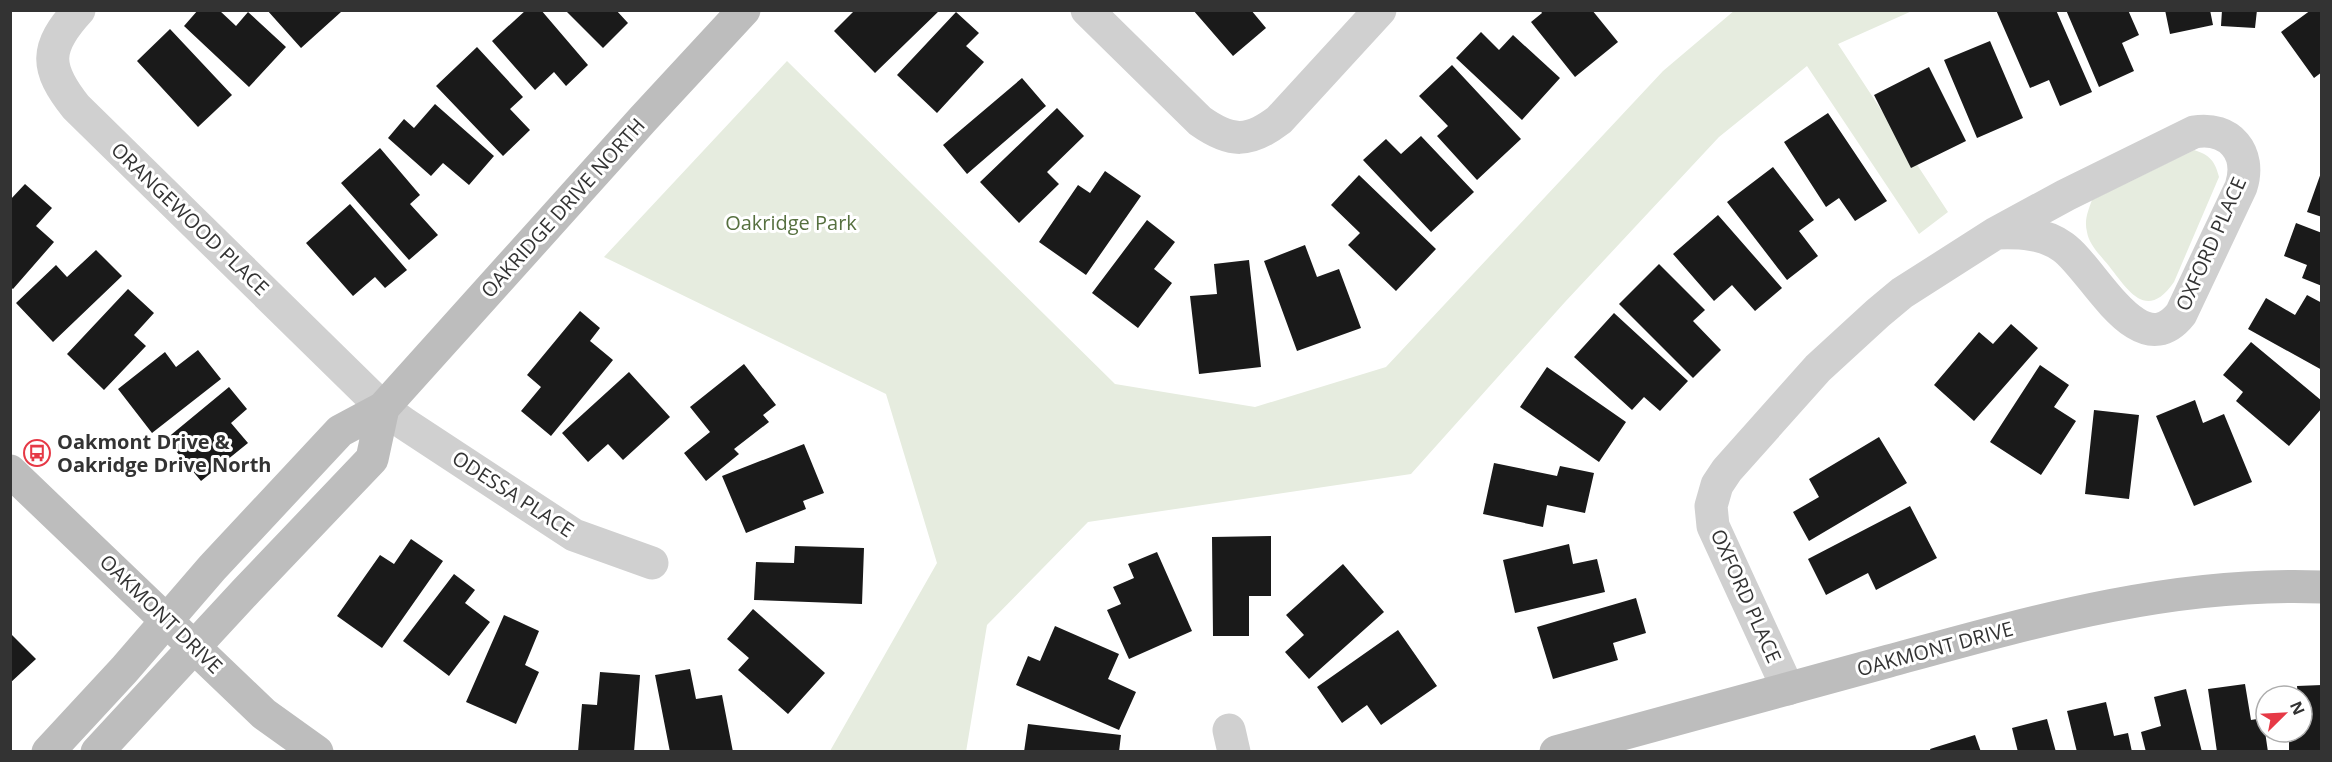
<svg xmlns="http://www.w3.org/2000/svg" width="2332" height="762" font-family="'Open Sans',sans-serif">
<style>
.green{fill:#e6ecdf}
.building{fill:#1a1a1a}
.lines{fill:none;stroke-linecap:round;stroke-linejoin:round}
.street{stroke:#d0d0d0;stroke-width:33}
.secondary{stroke:#bdbdbd;stroke-width:33}
.labels{text-anchor:middle;stroke-width:6;stroke-linejoin:round;paint-order:stroke}
.street-label{font-size:20px;fill:#333;stroke:#fff}
.park-label{font-size:20px;fill:#56703f;stroke:#fff}
.poi-label{font-size:20px;font-weight:bold;fill:#333;stroke:#fff;text-anchor:start}
</style>
<rect width="100%" height="100%" fill="#fff"/>
<path class="green" d="M1735,10l177,1 -74,33 110,168 -29,22 -112,-168 -88,71 -154,165 -154,172 -323,48 -101,103 -21,127 -136,-1 107,-188 -51,-169 -282,-137 183,-196 328,323 140,23 131,-40 277,-296z
M2194,150c16,5 21,11 25,27l-45,105c-27,39 -45,10 -65,-16 -8,-10 -20,-21 -22,-34 -3,-12 1,-21 5,-32z"/>
<path class="building" d="M198,10h21l17,16 12,-14 38,35 -37,40 -65,-61z
M267,10h73l1,2 -40,36z
M526,10h15l47,55 -22,21 -12,-14 -19,18 -43,-49z
M565,10h51l12,13 -25,25z
M855,10h85l-65,63 -41,-42z
M1193,10h58l15,18 -33,28z
M1540,10h52l26,32 -43,35 -44,-55 11,-9z
M1996,10h60l36,82 -32,14 -11,-26 -19,8z
M2066,10h62l11,25 -17,8 12,28 -35,16z
M2165,10h45l3,15 -43,9z
M2222,10h35l-2,18 -34,-2z
M2311,10h11v62l-8,6 -33,-46z
M956,12l23,21 -13,13 18,16 -47,51 -40,-38z
M170,29l62,66 -34,32 -61,-66z
M1481,32l18,18 14,-15 47,43 -38,42 -66,-62z
M1990,41l33,77 -46,20 -33,-78z
M477,47l46,50 -13,12 20,21 -27,26 -67,-70z
M1452,65l69,74 -44,41 -40,-44 11,-10 -29,-30z
M1929,67l37,74 -55,27 -37,-73z
M1022,78l24,28 -79,68 -24,-29z
M435,104l59,52 -25,29 -26,-22 -12,13 -43,-38 16,-19 10,9z
M1057,108l27,28 -37,36 12,12 -40,39 -39,-41z
M1828,113l59,88 -32,20 -16,-23 -13,9 -42,-65z
M1421,136l53,56 -43,40 -68,-72 23,-21 15,15z
M380,148l40,47 -10,9 28,31 -29,25 -68,-77z
M1773,167l41,53 -15,11 19,25 -31,24 -60,-78z
M2322,170v47l-15,-5z
M1105,171l36,25 -55,79 -47,-33 39,-57 12,8z
M1359,175l77,74 -40,42 -48,-46 12,-12 -29,-28z
M25,184l27,24 -16,18 18,16 -41,47 -3,-2v-87z
M350,204l57,66 -22,18 -10,-11 -22,19 -47,-53z
M1718,215l64,73 -27,23 -23,-26 -18,16 -41,-47z
M1147,220l28,22 -21,27 18,14 -34,45 -46,-35z
M2296,223l26,10v53l-20,-8 5,-13 -23,-9z
M1305,245l12,32 22,-8 22,59 -64,23 -33,-90z
M96,250l26,26 -69,66 -37,-39 40,-38 11,12z
M1249,260l12,107 -62,7 -9,-78 27,-2 -3,-30z
M1659,264l46,46 -12,11 28,29 -28,28 -74,-74z
M128,289l26,24 -20,22 12,11 -42,44 -37,-36z
M2307,295l15,8v67l-74,-41 18,-31 29,17z
M580,311l20,17 -10,13 23,19 -62,76 -30,-25 20,-24 -14,-12z
M1614,313l74,68 -28,30 -16,-14 -12,13 -58,-53z
M2011,324l27,24 -64,73 -40,-36 45,-53 14,12z
M2251,342l71,59v7l-33,38 -53,-45 7,-9 -20,-17z
M198,350l23,29 -69,54 -34,-44 47,-37 11,15z
M744,364l32,41 -13,10 6,7 -35,27 5,5 -33,27 -22,-28 26,-21 -20,-25z
M2040,365l29,20 -15,22 22,14 -35,54 -51,-33z
M1547,367l79,55 -27,40 -79,-55z
M629,372l41,45 -47,43 -15,-16 -20,18 -26,-29z
M229,387l18,22 -16,14 17,20 -47,38 -35,-42z
M2195,400l8,23 21,-9 28,68 -58,24 -38,-90z
M2094,410l45,5 -10,84 -44,-5z
M1879,437l28,46 -98,58 -16,-29 26,-15 -10,-18z
M804,444l20,49 -21,8 3,8 -60,24 -24,-57z
M1494,463l63,13 3,-10 34,7 -9,40 -38,-8 -4,22 -60,-13z
M1910,506l27,52 -61,32 -8,-17 -42,22 -18,-36z
M1271,536v60h-22v40h-36l-1,-99z
M411,539l32,22 -61,87 -45,-32 43,-61 14,9z
M1569,544l4,20 24,-5 8,33 -90,21 -12,-53z
M795,546l69,2 -2,56 -108,-4 2,-38 38,1z
M1157,552l35,79 -63,28 -22,-49 14,-6 -8,-17 21,-9 -6,-14z
M1343,564l41,48 -75,67 -24,-27 19,-17 -18,-20z
M454,574l21,16 -10,13 25,19 -41,54 -46,-35z
M1636,598l10,35 -33,10 5,17 -65,19 -16,-52z
M753,609l72,64 -37,41 -50,-44 11,-12 -22,-19z
M504,615l35,16 -14,34 14,7 -23,52 -50,-22z
M1055,626l64,28 -11,25 28,13 -17,38 -103,-45 12,-29 12,5z
M1398,630l39,56 -56,39 -14,-20 -25,18 -25,-36z
M10,633l26,26 -26,24z
M690,669l6,30 26,-4 11,57h-63l-15,-77z
M600,672l40,3 -6,77h-56l4,-48 15,1z
M2245,684l6,36 12,-2 5,34h-51l-9,-63z
M2322,685v67h-33v-20h13v-36h-4l-1,-10z
M2186,689l16,63h-56l-5,-20 20,-6 -7,-29z
M2106,702l8,34 14,-3 4,19h-55l-10,-41z
M2047,719l9,33h-38l-6,-24z
M1028,724l93,11 -2,17h-95z
M1975,735l6,17h-50l-1,-3z"/>
<g class="lines">
<path class="street" d="M79,10c-35,38 -34,58 -3,97l307,301 22,16 169,111 78,28
M1087,10l113,111c31,22 49,22 79,-1l101,-110
M1788,689l-75,-163 -2,-20 6,-21 10,-15 91,-102 60,-55 24,-20 94,-60 70,-38 128,-63c36,-6 58,21 47,55l-60,127c-42,53 -87,-45 -118,-67 -19,-14 -44,-15 -67,-14
M1229,730l5,22"/>
<path class="secondary" d="M10,471l254,243 53,38
M48,752l76,-82 88,-102 128,-137 43,-23 260,-289 101,-109
M97,752l150,-162 125,-131 11,-51
M1556,752c111,-30 222,-60 333,-91 142,-39 284,-80 433,-74"/>
</g>
<defs>
<symbol id="bus-ring" viewBox="-11 -11 22 22"><circle r="9.5" fill="#fff" stroke="#e63946" stroke-width="1.5"/><path d="M-5-6H5V4H4V6H2V4H-2V6H-4V4H-5ZM-3.5-4V0h7V-4ZM-3.5 1.2v1.5H-2V1.2ZM2 1.2v1.5H3.5V1.2Z" fill="#e63946"/></symbol>
</defs>
<g fill-rule="evenodd">
<use href="#bus-ring" x="22" y="438" width="30" height="30"/>
</g>
<g class="labels">
<g class="street-label">
<text transform="translate(563 208) rotate(-48)" y="7">OAKRIDGE DRIVE NORTH</text>
<text transform="translate(190 219) rotate(44)" y="7">ORANGEWOOD PLACE</text>
<text transform="translate(2211 244) rotate(-66)" y="7">OXFORD PLACE</text>
<text transform="translate(513 494) rotate(33)" y="7">ODESSA PLACE</text>
<text transform="translate(1746 596) rotate(66)" y="7">OXFORD PLACE</text>
<text transform="translate(161 614) rotate(44)" y="7">OAKMONT DRIVE</text>
<text transform="translate(1935 649) rotate(-15)" y="7">OAKMONT DRIVE</text>
</g>
<g class="park-label">
<text x="791" y="230">Oakridge Park</text>
</g>
<g class="poi-label">
<text x="57" y="449">Oakmont Drive &amp;<tspan x="57" dy="23">Oakridge Drive North</tspan></text>
</g>
</g>
<rect width="2332" height="762" fill="none" stroke="#333333" stroke-width="24"/>
<g transform="translate(2284 714) rotate(66)"><circle r="28" fill="#ffffff" stroke="#adadad" stroke-width="1.5"/>
<path d="M0-4.5L10 22L0 15L-10 22Z" fill="#e63946"/>
<text y="-9" font-size="16" font-weight="bold" text-anchor="middle" fill="#333333">N</text>
</g>
</svg>
